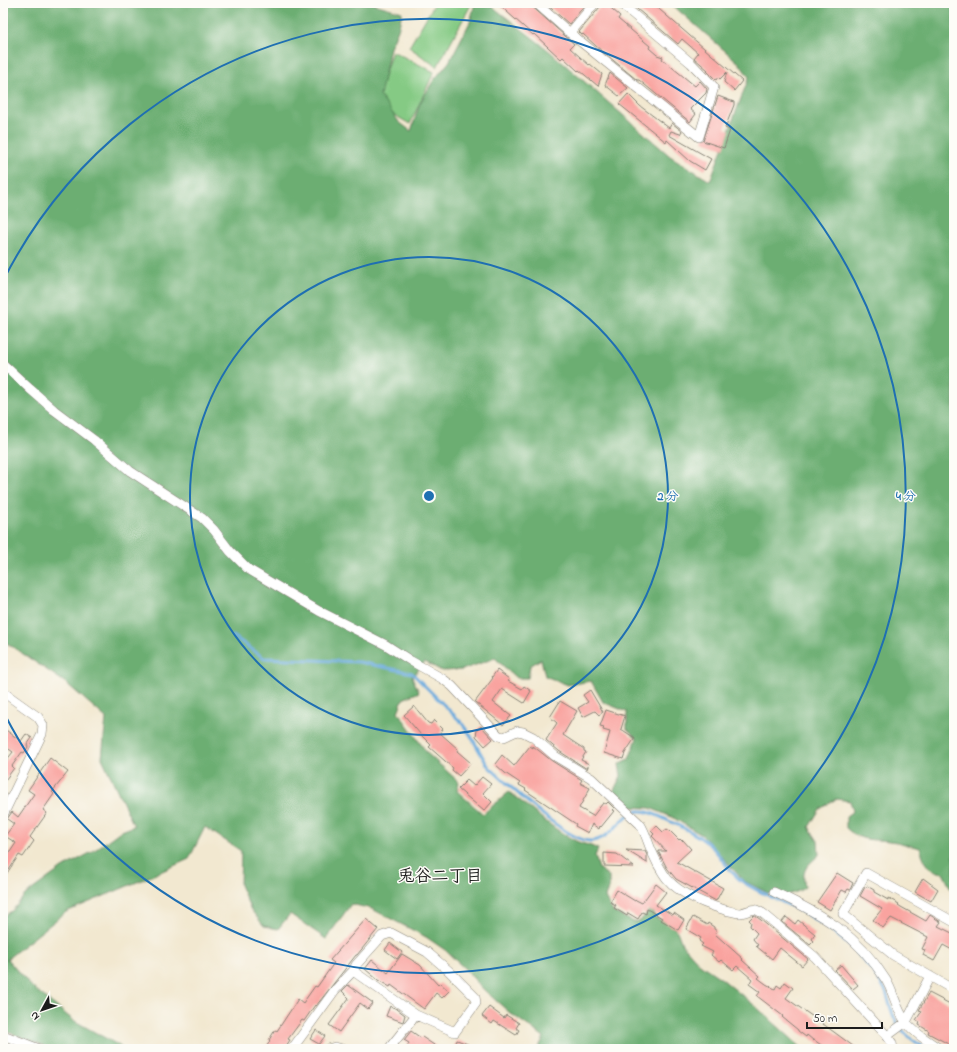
<svg xmlns="http://www.w3.org/2000/svg" width="957" height="1052" font-family="'Indie Flower','Klee One',sans-serif">
<style>
.green{fill:#85ca84;stroke:#507350}
.forest{fill:#6cae72;stroke:#446547}
.lines{fill:none;stroke-linecap:round;stroke-linejoin:round}
.stream{stroke:#6babde;stroke-width:3}
.building{fill:#f9a39f}
.street-casing{stroke:#878276;stroke-width:10}
.street{stroke:#fff;stroke-width:9}
.ring{fill:none;stroke:#1f6fb2;stroke-width:2}
.labels{text-anchor:middle;stroke-width:3;stroke-linejoin:round;paint-order:stroke}
.neighbourhood-label{font-size:17px;font-weight:bold;fill:#1c1c1c;stroke:#fdfcf7}
.centre{fill:#1f6fb2;stroke:#fdfcf7;stroke-width:2}
.ring-label{font-size:12px;text-anchor:middle;font-weight:bold;fill:#1f6fb2;stroke:#fdfcf7;stroke-width:3;stroke-linejoin:round;paint-order:stroke}
</style>
<rect width="100%" height="100%" fill="#fdfcf7"/>
<filter id="ink" filterUnits="userSpaceOnUse"><feTurbulence type="fractalNoise" baseFrequency=".025" numOctaves="2"/><feDisplacementMap in="SourceGraphic" scale="8" xChannelSelector="R" yChannelSelector="G"/><feConvolveMatrix kernelMatrix="1 2 1 2 8 2 1 2 1" color-interpolation-filters="sRGB"/></filter>
<filter id="wash" filterUnits="userSpaceOnUse"><feTurbulence type="fractalNoise" baseFrequency=".012" numOctaves="4" result="noise"/><feDisplacementMap in="SourceGraphic" scale="16" xChannelSelector="R" yChannelSelector="G"/><feGaussianBlur stdDeviation="0.9" result="paint"/><feColorMatrix in="noise" values="0 0 0 0 0 0 0 0 0 0 0 0 0 0 0 0 0 1.4 0 .05"/><feComposite in="paint" operator="in"/></filter>
<g filter="url(#wash)">
<rect width="100%" height="100%" fill="#f2e8d0"/>
<path class="green" d="M435,3h37l-35,64 -28,-20z
M392,51l42,21 -24,52 -35,-20z"/>
<path class="forest" d="M3,3h368l31,9 -3,15 -9,21 -10,48 19,26 12,9 9,-28 13,-22 16,-19 21,-40 5,-19 14,1 58,45 123,107 40,25 39,-104 -10,-14 -69,-60h284v887l-3,-1 -8,-16c-16,-3 -18,-11 -23,-25 -10,-2 -20,-6 -30,-7 -19,-2 -29,1 -44,-13v-12l7,-5 -3,-10 -14,-2 -16,10 -11,18 9,14 1,14c-12,11 -18,14 -14,32l-6,4 -21,7 -34,-17 -42,-46 -30,-18 -22,-9 -20,-1 -17,-15 8,-16 -2,-12 10,-5 8,-21 -10,-9v-17l-24,-10 -12,-21 -23,4 -23,-9 -4,-17 -11,7 -2,12h-12l-21,-20 -33,12 -20,1 -17,-9 -13,15 7,15 -16,7 -5,13 30,42 31,28 -2,9 26,23 26,-22c20,15 41,35 63,47 8,5 17,5 26,10l-3,7 4,13 10,7v11l-4,10 8,15 21,10 6,-1 10,-12 6,9 14,6 7,7 5,13 19,21 21,14 32,26 49,44h-265l6,-12 -34,-24 -27,-24 -18,-20 -20,-19 -19,-13 -54,-28 -21,-5 -25,35 -36,-25 -12,15 -14,-3 -13,-16 -11,-25 1,-34 -36,-24 -16,32 -40,18 -83,35 -59,47 25,28 41,33 45,25 5,4h-71l-49,-19v-113l10,-7 12,-15 37,-27 30,-16 27,-20 15,-6 -32,-68 4,-40 -40,-35 -59,-40 -4,5z"/>
<g class="lines">
<path class="stream" d="M233,636l31,22 95,4 53,11 49,49 10,14 14,25 4,6c19,17 78,75 102,74 22,-1 33,-32 50,-30 9,0 20,6 28,10 15,7 32,15 44,27 10,11 17,25 30,34 12,8 24,13 37,19 29,13 56,30 78,53 9,10 21,23 27,36 4,9 5,20 10,29 7,14 18,22 32,30"/>
</g>
<g id="blocks">
<path class="building" d="M497,3h31l46,41 -4,4 19,17 1,-1 12,10 -4,12 -19,-16 -1,1 -15,-14 -2,2 -27,-25 -1,1z
M545,3h42l-18,21z
M601,3h4l15,13 -2,3 32,27 -1,2 8,7 6,2 -1,2 33,27 5,-5 7,8 -1,4 -16,16 6,5 -6,8 -51,-42h-2l-41,-34 -13,-12 -1,1 -3,-3 21,-25z
M630,3h22l90,78 -8,10 -10,-9 3,-10 -7,7 -2,-2 -2,3 -9,-9 1,-1 -14,-12 4,-5 -16,-14 -4,5z
M610,73l18,15 -9,8 -14,-11z
M628,94l12,12 29,22 3,-5 10,8 -2,3 -9,-3 -2,4 42,24 -6,11 -15,-9 -23,-21 -1,2 -47,-38z
M718,96l16,6v3l-9,23 5,2 -6,18 -21,-7z
M497,670l12,9 -1,2 14,8 2,-3 7,5 -7,12 -22,-14 -9,13 18,14 -8,9 -28,-23 18,-24 -1,-1z
M590,690l13,22 -4,3 -4,-4 -12,6 -5,-9 10,-6 -5,-7z
M560,701l17,10 -14,24 21,14v2l2,1 -5,8 8,4 -2,5 -28,-18 -13,-11 11,-17 -7,-6z
M414,706l14,17 3,1 3,-4 9,9 -3,4 18,16 -1,2 14,12 -12,13 -7,-6 1,-2 -24,-21 2,-2 -10,-10 -17,-20z
M606,710l19,6 -4,13 14,9 -10,15 -2,6 -19,-6 6,-21 -7,-2 1,-3 -4,-1z
M481,726l12,13 -8,7 -9,-10 1,-6z
M3,728l18,13 5,-7 6,4 -5,7 1,2 -4,6 -2,-1 -10,14 2,2 -11,15v-23l2,2 8,-10 -10,-7z
M530,746l3,2v-2l19,15 30,19 -2,3 10,5 -11,20 14,8 10,-13 3,1 2,-2 6,6 -2,2 2,1 -13,16 -1,-1 -1,3 -7,-5 -4,9 -13,-7 1,-2 -51,-34 1,-1 -7,-4 1,-2 -15,-10 -10,-9 7,-9 12,11z
M50,758l18,14 -16,20 2,2 -11,16 4,3 -17,24 4,4 -11,16 -4,-2 -16,24v-27l5,3 8,-12 -11,-7 9,-12 -7,-5 5,-7 6,5 16,-23 -6,-4z
M482,777l9,7 -8,9 9,9 -8,9 -26,-22 9,-9 7,6z
M657,826l6,6 4,-3 3,2 9,9 1,-1 2,2 1,-1 8,9 -14,13 46,26 -7,13 -40,-22 -9,-11 -9,-17h8l-13,-14 -1,-1 2,-2 -3,-3z
M626,850l19,1 2,4v8z
M604,853l13,1 17,13 -30,-1z
M837,873l16,10 -3,7 -2,-1 -2,3 -4,-2 -12,20 -13,-8z
M923,878l15,11 -7,12 -16,-9z
M656,884l10,8 -10,13 17,10 1,-2 10,7 -6,10 -17,-10 1,-2 -15,-9 -1,5 -4,-2 -4,7 -10,-6 -1,3 -13,-8 2,-3 -6,-3 7,-12 18,11 1,-1 6,3z
M867,886l7,4v2l14,8v-2l11,6 -1,1 3,2 25,14 4,-6 11,7 -3,4 16,8v17l-11,-6 -9,16 -11,-6 2,-5 -3,-1 6,-12 -37,-19 -8,10 -10,-8 9,-11 -22,-13 5,-9 1,1z
M754,915l7,5 47,39 -6,7 -22,-18 -8,11 -16,-13 2,-1 -5,-6 4,-6 -7,-7 1,-4 -2,-2z
M693,917l14,8 1,-2 6,4v2l3,2 -2,3 28,25 -1,1 18,16 -2,2 8,6 9,5 2,-4 4,3 4,-6 8,6 -7,10 33,23 38,28h-30l-13,-9v1l-7,-6 -1,2 -8,-6v-1l-16,-13 1,-1 -26,-20 3,-4 -11,-8 3,-5 -15,-13 -4,4 -12,-10 -2,2 -8,-7 2,-3 -12,-6 2,-2 -4,-3 2,-3 -15,-9z
M786,917l9,7 3,-4 17,14 -3,5 2,2 -4,4 -28,-23z
M366,919l12,10 -12,15 -9,11h-1l-40,51 -1,-1 -11,16 -2,-1 -14,19 2,1 -6,9h-19l5,-8 -1,-1 6,-10 2,1 21,-32 5,4 12,-17 2,1 17,-24 -4,-3z
M390,943l12,9 -5,7 -12,-9z
M402,954l18,11 18,20 2,-2 9,8 -7,7 -6,-5 -12,16 -33,-24 -1,2 -12,-7 -13,-11 7,-9 16,13z
M841,965l17,20 -5,4 -18,-19z
M348,985l25,18 -5,6 -8,-6 -21,29 -10,-7 20,-27 -7,-7z
M929,993l25,13v41l-26,-14 1,-2 -10,-6 1,-3 -4,-2 6,-9 -3,-1z
M390,1006l7,3 8,6 -2,7 -17,-6z
M489,1007l15,11 2,-3 13,8 -3,5 3,2 -3,5 -22,-14 -2,3 -10,-8z
M316,1030l9,6 -6,8 -9,-5z
M411,1031l10,7 1,-1 18,12h-34l3,-6 -5,-3z
M457,1040l21,8v1h-25z"/>
</g>
</g>
<g filter="url(#ink)">
<use href="#blocks" fill-opacity="0" stroke="#878276" stroke-width="1"/>
<g class="lines">
<defs>
<path id="street" d="M536,3l34,30 129,104 15,-50 -23,-24 -71,-60
M570,33l25,-30
M3,364l27,25 24,21 40,30 36,31 72,47 12,12 16,21 18,18 71,42 67,34 25,16 32,18 9,7 47,50 5,1 13,-6 6,1 10,5 22,19 36,22 49,46c6,9 8,20 13,30 3,7 6,13 10,19 11,19 42,31 62,37 5,1 10,3 15,3 14,-2 11,-8 25,2l50,42 72,79 19,-14c-10,-13 -12,-29 -20,-42 -29,-46 -64,-66 -112,-88
M3,692l35,25 5,8 -1,9 -39,81
M954,922l-88,-49 -23,41 50,41 61,35
M930,976l-24,46c9,12 22,19 34,27
M3,1035l36,14
M887,1036l5,7 1,6
M292,1049l43,-59 18,-19 3,-6 26,-29 9,-3 36,19 22,19 26,26 1,6 -21,29 -39,-17 -63,-44
M328,1049l7,-2 7,2
M390,1049l1,-3 25,-31"/>
</defs>
<use href="#street" class="street-casing"/>
<use href="#street" class="street"/>
</g>
</g>
<g class="ring">
<circle cx="429" cy="496" r="239"/>
<path d="M4 279A477 477 0 1 1 4 713"/>
</g>
<g class="labels">
<g class="neighbourhood-label">
<text x="440" y="881">兎谷二丁目</text>
</g>
</g>
<circle cx="429" cy="496" r="6" class="centre"/>
<g class="ring-label">
<text x="668" y="500">2 分</text>
<text x="906" y="500">4 分</text>
</g>
<rect width="957" height="1052" fill="none" stroke="#fdfcf7" stroke-width="16"/>
<g transform="translate(42 1010) rotate(230)" stroke="#fdfcf7" stroke-width="3" paint-order="stroke">
<path d="M0-3L7 15L0 10L-7 15Z" fill="#1c1c1c"/>
<text y="-6" font-size="11" font-weight="bold" text-anchor="middle" fill="#1c1c1c">N</text>
</g>
<path d="M807 1022v6h75v-6" fill="none" stroke="#1c1c1c" stroke-width="2"/>
<text x="813" y="1022" font-size="12" fill="#1c1c1c" stroke="#fdfcf7" stroke-width="3" paint-order="stroke">50 m</text>
</svg>
